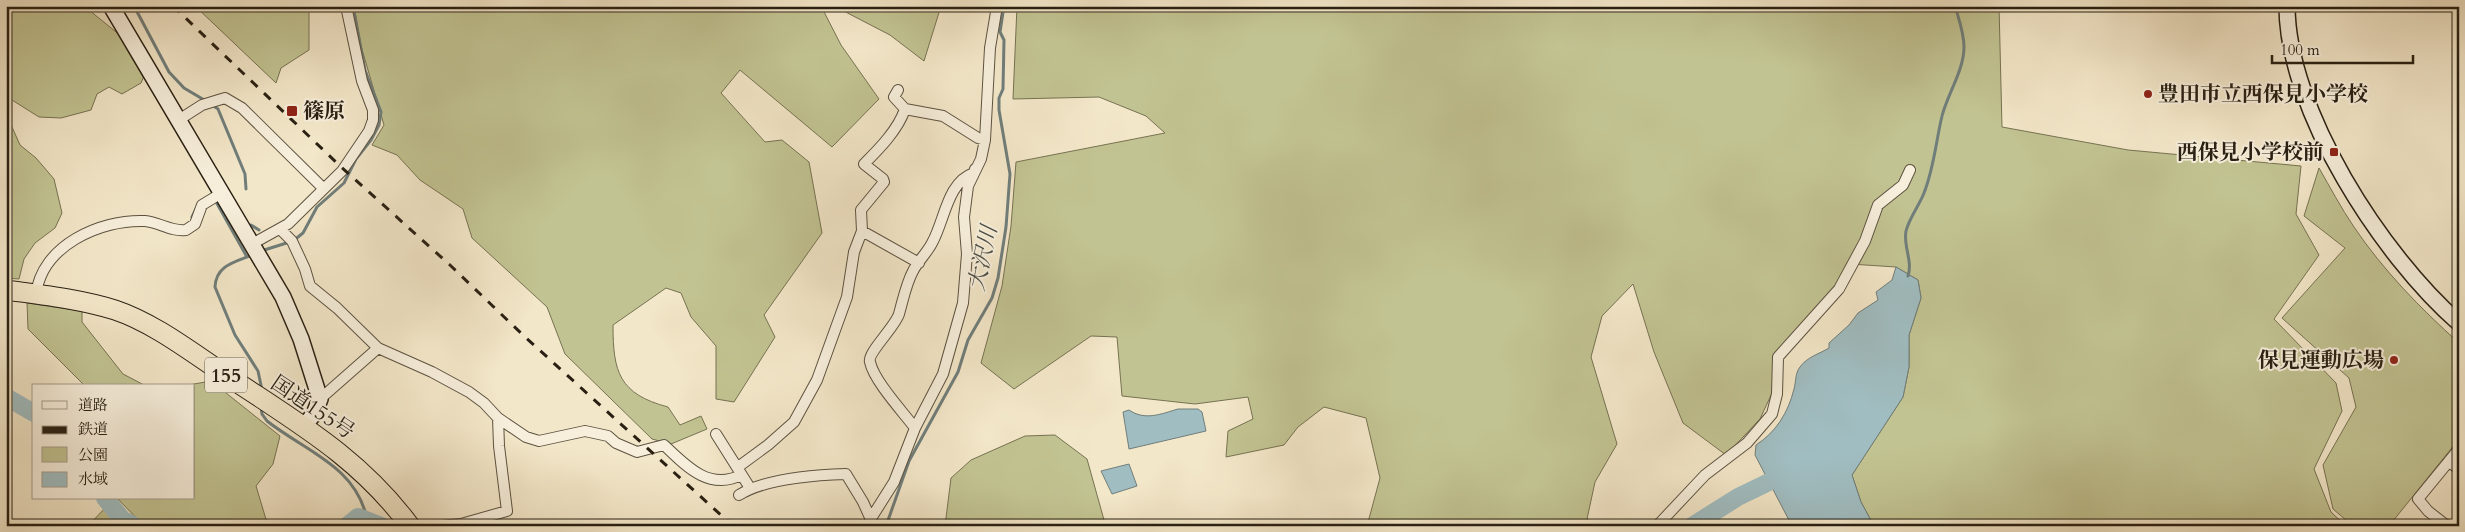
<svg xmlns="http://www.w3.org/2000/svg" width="2465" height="532" font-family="Cardo,'Noto Serif JP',serif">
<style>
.green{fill:#c2c392;stroke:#767252}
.water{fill:#a0bdc1;stroke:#707e7b}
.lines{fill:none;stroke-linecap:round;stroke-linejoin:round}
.stream{stroke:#707e7b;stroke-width:3}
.river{stroke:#a0bdc1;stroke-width:18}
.street-casing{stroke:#5c5240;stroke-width:12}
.secondary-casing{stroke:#292013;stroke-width:18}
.highway-casing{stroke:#292013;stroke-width:21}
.street{stroke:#f7efdc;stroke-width:10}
.secondary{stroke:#f7efdc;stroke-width:15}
.highway{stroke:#f3e7c9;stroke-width:19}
.rail{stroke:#292013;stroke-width:3;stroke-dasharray:9 9;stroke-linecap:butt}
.poi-dot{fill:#8f2418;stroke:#f7efdc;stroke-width:2}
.labels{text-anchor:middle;stroke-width:4;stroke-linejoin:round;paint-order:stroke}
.shield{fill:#f7efdc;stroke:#675e4f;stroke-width:1}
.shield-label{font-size:20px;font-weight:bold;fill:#292013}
.poi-label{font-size:21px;font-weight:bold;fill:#292013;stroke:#f7efdc;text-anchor:start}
.street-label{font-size:21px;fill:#292013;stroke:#f7efdc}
.water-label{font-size:22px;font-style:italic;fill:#4d4f47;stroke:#f7efdc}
</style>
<rect width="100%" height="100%" fill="#f3e7c9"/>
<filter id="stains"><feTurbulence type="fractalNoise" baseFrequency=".004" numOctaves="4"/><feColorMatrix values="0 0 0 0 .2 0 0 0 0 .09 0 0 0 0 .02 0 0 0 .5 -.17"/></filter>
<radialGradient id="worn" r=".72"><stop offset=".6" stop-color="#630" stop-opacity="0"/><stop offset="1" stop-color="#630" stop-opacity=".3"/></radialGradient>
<path class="green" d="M6,6h78l37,30 23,40 -3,7 -19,11 -13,-7 -12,7 -6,16 -30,8 -22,-1 -27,-17 -4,18 12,27 16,13 18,21 8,34 -7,15 -20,15 -11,16 -5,20 -13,-1z
M195,6h114v44l-28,18 -5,15z
M354,6h467l20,39 38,54 -47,48 -92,-77 -19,23 44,49 17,-2 27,22 13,71 -58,82 11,22 -41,65 -18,-3v-53l-25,-29 -10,-24 -15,-5 -53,37c0,47 6,69 55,82l12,18 21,-9 6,13 -36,15 -19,-5 -87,-85 -18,-47 -75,-69 -9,-29 -43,-29 -23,-25 -25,-10 12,-20 -23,-79z
M834,6h107l-17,55 -34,-26z
M1017,6h982l3,121 126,23 173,16 -5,48 23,41 -45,64 62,64 6,28 -28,58 17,43 15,14h-472l-13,-24 -9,-27 51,-78 6,-30v-32l12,-37 -3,-18 -22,-13 -46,-3 -11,25 -65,67 -2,37 -12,26 -34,36 -43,-32 -29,-71 -21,-68 -31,32 -11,41 26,87 -22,38 -8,37 8,7h-228l13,-48 -14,-60 -42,-11 -26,20 -14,18 -58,12 2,-26 25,-12 -5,-22 -53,7 -73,-8 -5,-59 -26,-1 -77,53 -33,-26 21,-77 9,-60 5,-64 149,-29 -19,-17 -47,-19 -86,2z
M2319,168c11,19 22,40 35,59 29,43 66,81 105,116v96l-70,87h-36l-20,-17 -10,-44 33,-58 -7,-29 -67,-60 63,-70 -41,-32z
M27,303l55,8v11l41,52 23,12h-61l-57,-57z
M211,381l69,55 -7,28 -17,22 12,40h-124l-27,-28h77v-112h-11z
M1055,435l32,24 17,61 -6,6h-153l6,-48 20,-18 54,-24z
M106,507l17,19h-35z"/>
<path class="water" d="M1896,267l22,13 3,18 -12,37v32l-6,30 -51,78 9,27 13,24h-82l-37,-71 1,-10c20,-13 32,-32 38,-56 2,-7 1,-16 6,-22 7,-10 19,-13 29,-19v-5l20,-18 9,-12 20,-13 -2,-8 16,-12z
M1178,409h20l4,3 4,19 -77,18 -6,-37 6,-2c16,11 32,4 49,-1z
M1129,464l8,22 -25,8 -11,-23z"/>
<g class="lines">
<path class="stream" d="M134,6l35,66 15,16 22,13
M211,104l7,5 27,65 1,15
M215,200l32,57
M192,217l6,-12
M251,225l8,5
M261,251l32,-10 10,-8 14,-26 27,-24 12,-24 15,-19 8,-15 2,-13 -16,-42 -12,-64
M252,255c-17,7 -36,10 -37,32l20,48 23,36 4,19
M1908,276c5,-15 -5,-30 -2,-45 3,-13 13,-25 18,-38 10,-25 12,-52 18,-77 6,-23 22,-46 22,-69 0,-14 -5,-27 -9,-41
M261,406l1,8 5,7c38,30 89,45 100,98
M886,526l23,-65 49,-89 10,-32 24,-42 6,-20 8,-51 4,-53 -11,-64v-12l4,-9 1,-49 -4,-8 4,-26"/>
<path class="river" d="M6,397l28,16
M105,498l17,21 12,7
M347,526l11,-9 23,9
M1692,526l46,-29 31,-15"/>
<defs>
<path id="street" d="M905,109l38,7 35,22 7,2
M177,121l25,-16 23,-7 17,10 81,80
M280,229l12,12 13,28 5,17 27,22 41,40 54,24 37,20 15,11 14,15 28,19 13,4 46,-10 23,5 8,7 21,9 27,-7c22,21 45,46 77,30
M862,231l-1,-21 23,-28 -1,-3 -19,-15c15,-15 34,-34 41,-55l-11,-12 4,-7
M252,244l36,-20 54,-53 27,-40 4,-11v-10l-11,-29 -16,-75
M36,295c5,-49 64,-76 109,-74 14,1 26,11 41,9l9,-6 7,-19 18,-11
M320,399l58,-51
M915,428c-12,-16 -41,-47 -45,-66 -3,-9 25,-35 29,-48 4,-14 7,-30 14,-43 5,-10 14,-18 19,-28 13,-23 15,-61 42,-70l1,-4
M716,434l34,54
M2449,462l10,7
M738,467l30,-22 26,-23 23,-42 30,-83 7,-45 8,-21 57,32
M739,495c27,-17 76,-20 107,-21l17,28 10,22
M870,520l24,-38 21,-54 28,-54 20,-71 4,-49 -3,-37 4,-31 13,-27 4,-19 5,-92 7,-42
M441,526l20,-2 46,-13 -8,-65 -1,-28
M1657,526l48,-51 42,-32 25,-29 5,-20 1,-37 61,-68 26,-48 13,-36 25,-20 7,-15
M2447,526l-19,-15 -10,-12 41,-50"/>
<path id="secondary" d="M111,6l172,291 18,42 19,60 -6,15 -11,13
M2287,6c0,104 95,250 172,317"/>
<path id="highway" d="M6,290c36,5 74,9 109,20 39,13 76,42 111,65 70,47 133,82 184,151"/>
</defs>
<use href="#street" class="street-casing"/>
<use href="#secondary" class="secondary-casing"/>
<use href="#highway" class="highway-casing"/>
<use href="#street" class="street"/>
<use href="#secondary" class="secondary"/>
<use href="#highway" class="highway"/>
<path class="rail" d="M173,6l166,159 112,101 73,70 209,190"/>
</g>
<g class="poi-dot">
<circle cx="2148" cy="94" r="5"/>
<rect x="286" y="105" width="12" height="12" rx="2.5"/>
<rect x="2329" y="147" width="10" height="10" rx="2.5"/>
<circle cx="2394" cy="360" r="5"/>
</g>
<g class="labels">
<rect class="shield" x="205" y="357.5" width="42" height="35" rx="4"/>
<g class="shield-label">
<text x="226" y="382">155</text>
</g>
<g class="poi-label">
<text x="2158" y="101">豊田市立西保見小学校</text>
<text x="303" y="118">篠原</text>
<text x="2324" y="159" text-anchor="end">西保見小学校前</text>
<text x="2384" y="367" text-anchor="end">保見運動広場</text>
</g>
<g class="street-label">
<text transform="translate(313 407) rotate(34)" y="7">国道155号</text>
</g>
<g class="water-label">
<text transform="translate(982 258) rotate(-78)" y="8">大沢川</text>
</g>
</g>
<rect width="2465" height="532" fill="none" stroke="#f3e7c9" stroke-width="25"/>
<rect x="8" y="8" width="2450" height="517" fill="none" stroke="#292013" stroke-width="2.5"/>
<rect x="12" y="12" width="2440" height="507" fill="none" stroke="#292013"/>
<rect x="32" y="384" width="162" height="115" fill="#f7efdc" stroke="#a59c8c"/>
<rect x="42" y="401" width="25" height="8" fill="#f7efdc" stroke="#a59c8c"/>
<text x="78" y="410" font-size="15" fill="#292013">道路</text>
<rect x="42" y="426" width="25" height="8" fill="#292013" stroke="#a59c8c"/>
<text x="78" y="434" font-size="15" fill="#292013">鉄道</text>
<rect x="42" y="447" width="25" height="15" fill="#c2c392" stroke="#a59c8c"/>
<text x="78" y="460" font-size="15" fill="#292013">公園</text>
<rect x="42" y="472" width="25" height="15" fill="#a0bdc1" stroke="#a59c8c"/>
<text x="78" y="484" font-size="15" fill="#292013">水域</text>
<path d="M2272 55v8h141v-8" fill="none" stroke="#292013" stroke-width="2.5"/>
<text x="2280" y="55" font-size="15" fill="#292013" stroke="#f7efdc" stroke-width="4" paint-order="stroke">100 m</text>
<rect width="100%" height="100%" filter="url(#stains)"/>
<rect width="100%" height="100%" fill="url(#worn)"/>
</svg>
